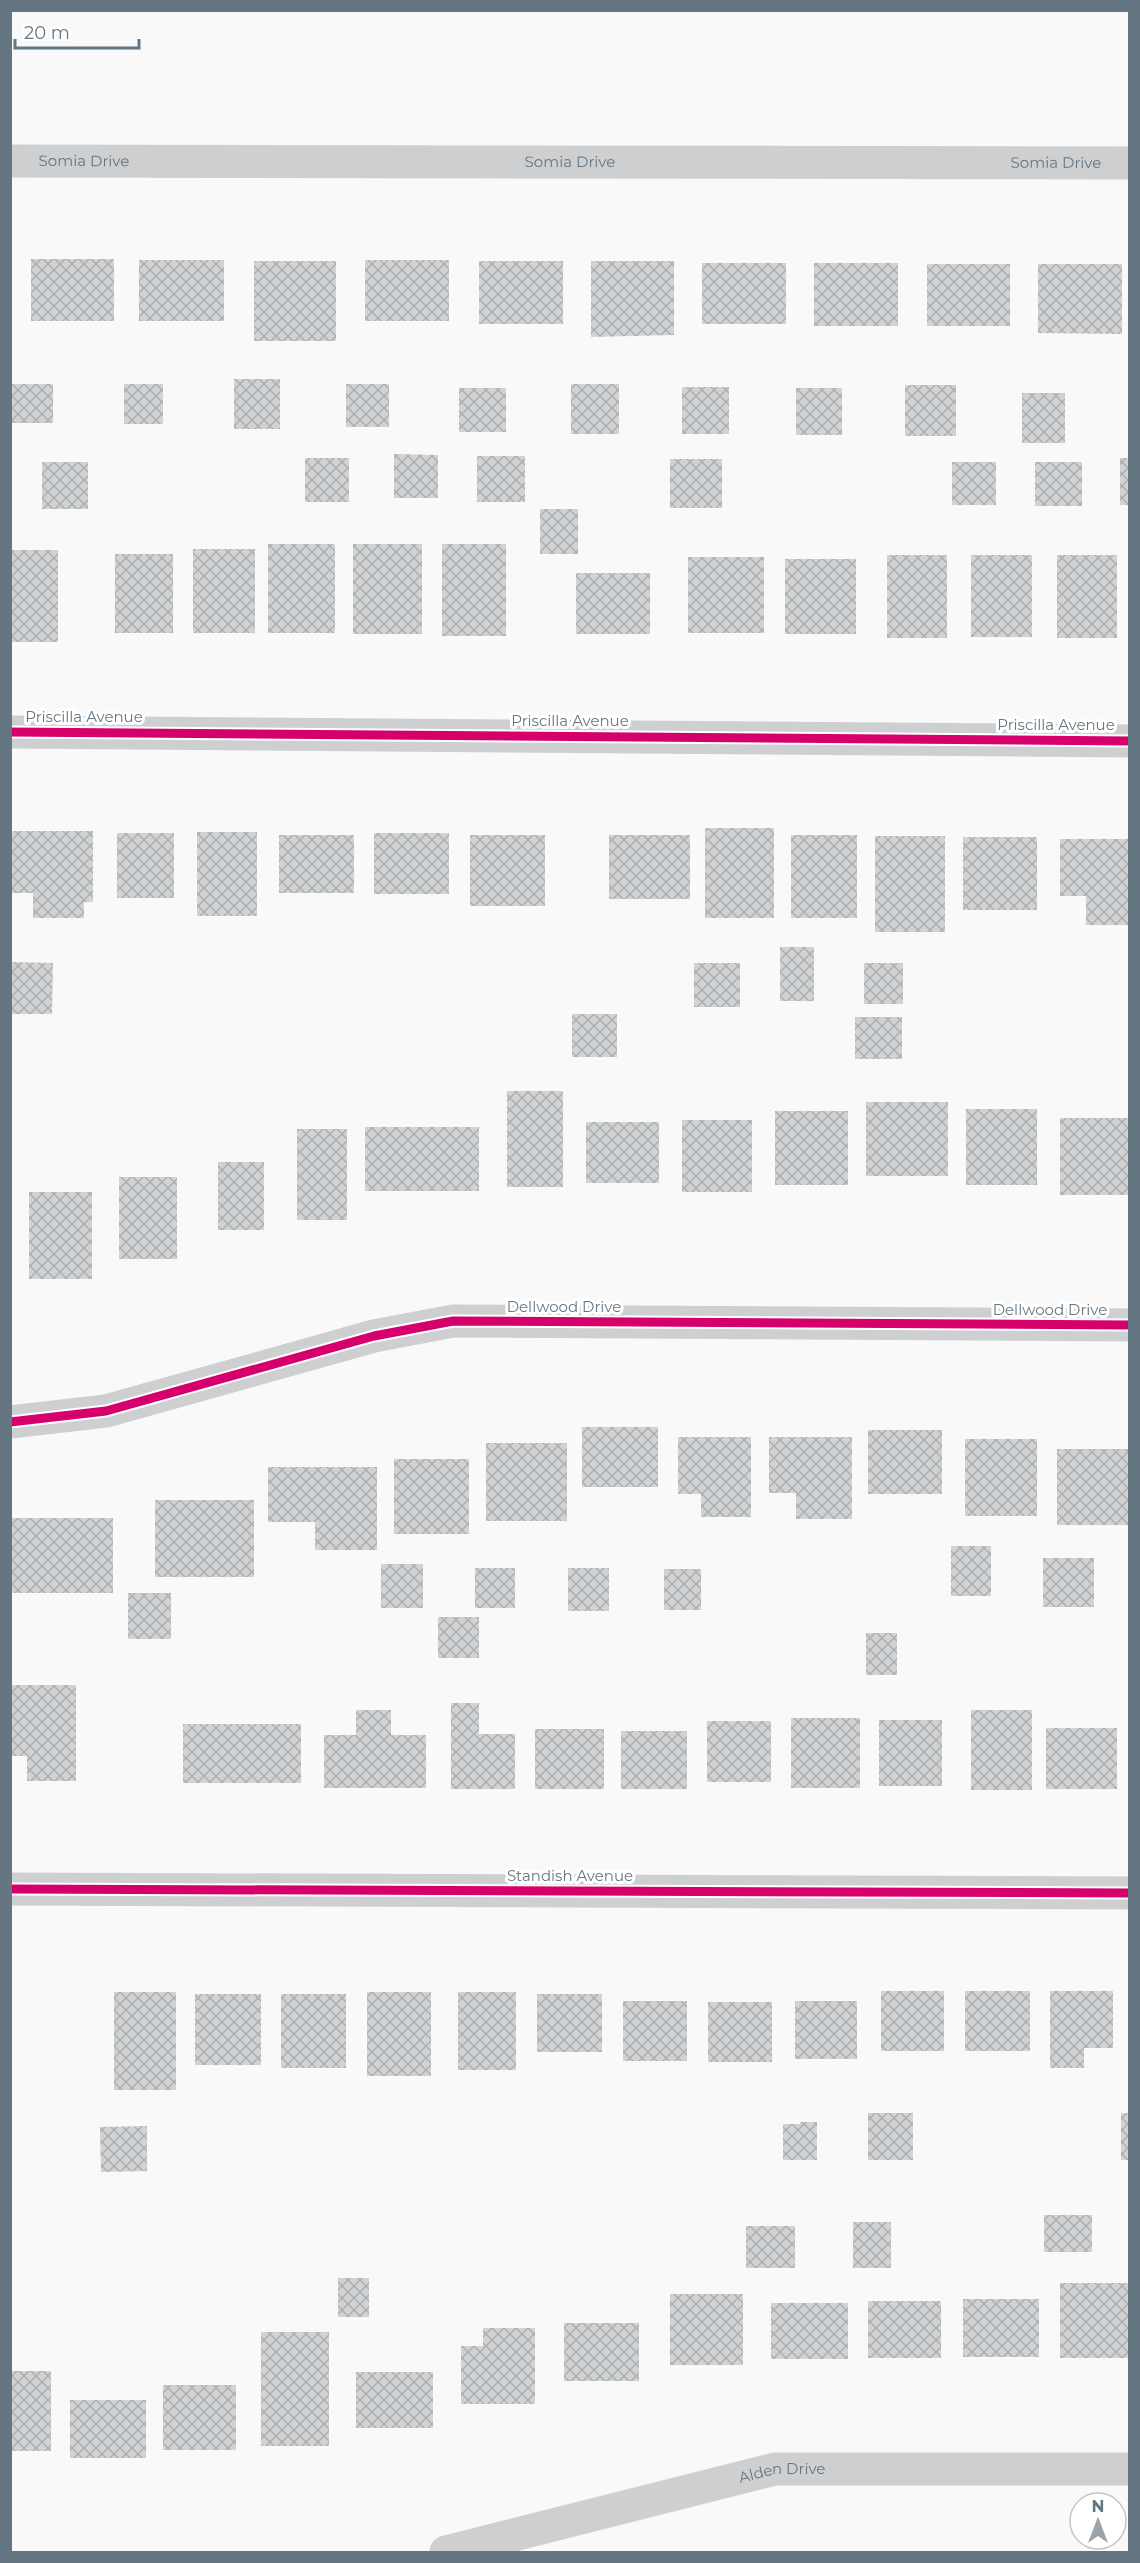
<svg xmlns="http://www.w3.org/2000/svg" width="1140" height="2563" font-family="Montserrat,sans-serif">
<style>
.building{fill:url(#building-cross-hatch)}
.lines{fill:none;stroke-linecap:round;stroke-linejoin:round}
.minor{stroke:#cecfd0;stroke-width:33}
.cycleway-casing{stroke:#fff;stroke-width:13}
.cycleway{stroke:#d6006c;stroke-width:9}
.labels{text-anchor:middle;stroke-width:6;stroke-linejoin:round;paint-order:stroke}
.street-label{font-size:15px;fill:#657683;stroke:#fff}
</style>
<defs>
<pattern id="building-cross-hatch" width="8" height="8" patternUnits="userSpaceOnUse" patternTransform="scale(1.5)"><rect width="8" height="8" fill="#d0d2d3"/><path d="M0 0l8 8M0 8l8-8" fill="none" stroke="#acafb1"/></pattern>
</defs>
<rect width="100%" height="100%" fill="#f9f9f9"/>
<path class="building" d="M31,259h83v62h-83z
M139,260h85v61h-85z
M365,260h84v61h-84z
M254,261h82v80h-82z
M479,261h84v63h-84z
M591,261h83v74l-83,2z
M702,263h84v61h-84z
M814,263h84v63h-84z
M927,264h83v62h-83z
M1038,264h84v70l-84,-1z
M234,379h46v50h-46z
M12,384h41v39h-41z
M124,384h39v40h-39z
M346,384h43v43h-43z
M571,384h48v50h-48z
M905,385h51v51h-51z
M682,387h47v47h-47z
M459,388h47v44h-47z
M796,388h46v47h-46z
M1022,393h43v50h-43z
M394,454l44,1v43h-44z
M477,456h48v46h-48z
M305,458h44v44h-44z
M1120,458h10v47h-10z
M670,459h52v49h-52z
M42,462h46v47h-46z
M952,462h44v43h-44z
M1035,462h47v44h-47z
M540,509h38v45h-38z
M268,544h67v89h-67z
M353,544h69v90h-69z
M442,544h64v92h-64z
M193,549h62v84h-62z
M12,550h46v92h-46z
M115,554h58v79h-58z
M887,555h60v83h-60z
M971,555h61v82h-61z
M1057,555h60v83h-60z
M688,557h76v76h-76z
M785,559h71v75h-71z
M576,573h74v61h-74z
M705,828h69v90h-69z
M10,831h83v71h-9v16h-51v-25h-23z
M197,832h60v84h-60z
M117,833h57v65h-57z
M374,833h75v61h-75z
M279,835h75v58h-75z
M470,835h75v71h-75z
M609,835h81v64h-81z
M791,835h66v83h-66z
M875,836h70v96h-70z
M963,837h74v73h-74z
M1060,839h70v86h-44v-29h-26z
M780,947h34v54h-34z
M10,962l43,1 -1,51h-42z
M694,963h46v44h-46z
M864,963h39v41h-39z
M572,1014h45v43h-45z
M855,1017h47v42h-47z
M507,1091h56v96h-56z
M866,1102h82v74h-82z
M966,1109h71v76h-71z
M775,1111h73v74h-73z
M1060,1118h70v77h-70z
M682,1120h70v72h-70z
M586,1122h73v61h-73z
M365,1127h114v64h-114z
M297,1129h50v91h-50z
M218,1162h46v68h-46z
M119,1177h58v82h-58z
M29,1192h63v87h-63z
M582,1427h76v60h-76z
M868,1430h74v64h-74z
M678,1437h73v80h-50v-23h-23z
M769,1437h83v82h-56v-26h-27z
M965,1439h72v77h-72z
M486,1443h81v78h-81z
M1057,1449h73v76h-73z
M394,1459h75v75h-75z
M268,1467h109v83h-62v-28h-47z
M155,1500h99v77h-99z
M10,1518h103v75h-103z
M951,1546h40v50h-40z
M1043,1558h51v49h-51z
M381,1564h42v44h-42z
M475,1568h40v40h-40z
M568,1568h41v43h-41z
M664,1569h37v41h-37z
M128,1593h43v46h-43z
M438,1617h41v41h-41z
M866,1633h31v42h-31z
M10,1685h66v96h-49v-25h-17z
M451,1703h28v31h36v55h-64z
M356,1710h35v25h35v53h-102v-53h32z
M971,1710h61v80h-61z
M791,1718h69v70h-69z
M879,1720h63v66h-63z
M707,1721h64v61h-64z
M183,1724h118v59h-118z
M1046,1728h71v61h-71z
M535,1729h69v60h-69z
M621,1731h66v58h-66z
M881,1991h63v60h-63z
M965,1991h65v60h-65z
M1050,1991h63v57h-29v20h-34z
M114,1992h62v98h-62z
M367,1992h64v84h-64z
M458,1992h58v78h-58z
M195,1994h66v71h-66z
M281,1994h65v74h-65z
M537,1994h65v58h-65z
M623,2001h64v60h-64z
M795,2001h62v58h-62z
M708,2002h64v60h-64z
M868,2113h45v47h-45z
M1121,2113h9v47h-9z
M800,2122h17v38h-34v-36h17z
M147,2126v45l-46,1 -1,-45z
M1044,2215h48v37h-48z
M853,2222h38v46h-38z
M746,2226h49v42h-49z
M338,2278h31v39h-31z
M1060,2283h70v75h-70z
M670,2294h73v71h-73z
M963,2299h76v58h-76z
M868,2301h73v57h-73z
M771,2303h77v56h-77z
M564,2323h75v58h-75z
M483,2328h52v76h-74v-58h22z
M261,2332h68v114h-68z
M10,2371h41v80h-41z
M356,2372h77v56h-77z
M163,2385h73v65h-73z
M70,2400h76v58h-76z"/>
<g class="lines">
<g class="minor">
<path id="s1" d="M10,161l1120,2"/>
<path d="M10,732l1120,9"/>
<path d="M10,1422l96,-11 268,-75 79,-15 677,4"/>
<path d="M10,1889l1120,4"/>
<path id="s2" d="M446,2552l329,-83h355"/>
</g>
<defs>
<path id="cycleway" d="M10,732l1120,9
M10,1422l96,-11 268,-75 79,-15 677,4
M10,1889l1120,4"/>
</defs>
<use href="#cycleway" class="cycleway-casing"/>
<use href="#cycleway" class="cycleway"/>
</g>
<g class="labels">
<g class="street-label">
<text dy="5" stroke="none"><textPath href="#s1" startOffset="74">Somia Drive</textPath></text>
<text dy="5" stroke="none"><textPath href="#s1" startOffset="560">Somia Drive</textPath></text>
<text dy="5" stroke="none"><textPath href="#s1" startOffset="1046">Somia Drive</textPath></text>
<text x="84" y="722">Priscilla Avenue</text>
<text x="570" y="726">Priscilla Avenue</text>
<text x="1056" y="730">Priscilla Avenue</text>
<text x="564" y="1312">Dellwood Drive</text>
<text x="1050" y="1315">Dellwood Drive</text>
<text x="570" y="1881">Standish Avenue</text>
<text dy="5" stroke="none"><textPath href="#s2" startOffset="346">Alden Drive</textPath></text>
</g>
</g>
<rect width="1140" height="2563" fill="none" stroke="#657683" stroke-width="24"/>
<g transform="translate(1098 2521)"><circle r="28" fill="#ffffff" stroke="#c1c8cd" stroke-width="1.5"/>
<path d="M0-4.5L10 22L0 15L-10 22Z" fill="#99a4ac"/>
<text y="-9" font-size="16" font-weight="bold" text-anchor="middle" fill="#657683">N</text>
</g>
<path d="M15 39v9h124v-9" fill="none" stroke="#657683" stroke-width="3"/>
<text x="24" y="39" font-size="18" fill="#657683" stroke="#ffffff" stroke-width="4.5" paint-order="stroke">20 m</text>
</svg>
